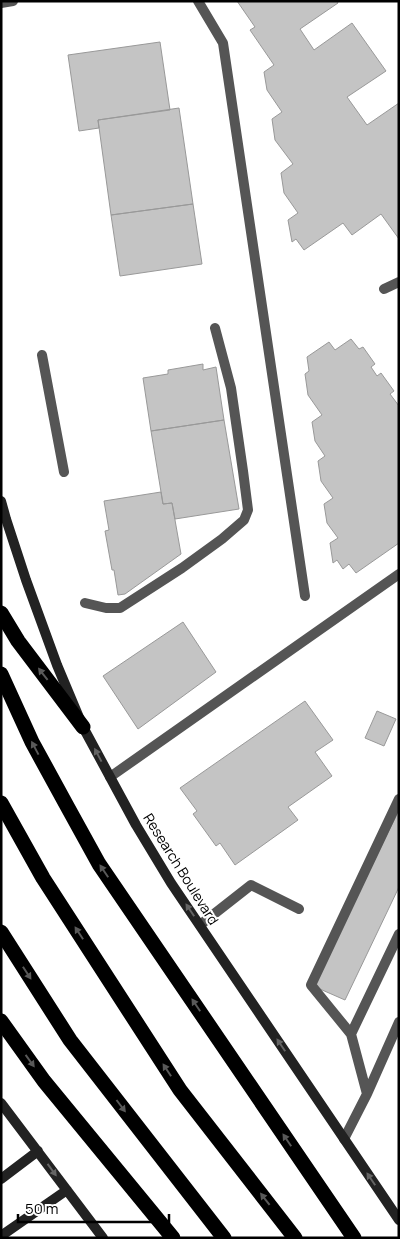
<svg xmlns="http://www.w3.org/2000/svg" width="400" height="1239" font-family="Manrope,sans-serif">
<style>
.building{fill:#c4c4c4;stroke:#999}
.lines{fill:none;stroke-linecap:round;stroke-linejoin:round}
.lane{stroke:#555;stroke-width:10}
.street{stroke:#555;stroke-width:10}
.secondary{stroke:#222;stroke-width:10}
.highway{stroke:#000;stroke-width:15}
.oneway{fill:#595959}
.oneway2{fill:#646464}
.labels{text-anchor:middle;stroke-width:4;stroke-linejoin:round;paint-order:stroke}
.street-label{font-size:14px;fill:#000;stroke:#fff}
</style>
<rect width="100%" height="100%" fill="#fff"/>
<path class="building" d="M237,1h100l1,2 -38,26 14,21 38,-27 34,48 -39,26 20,28 32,-22v136l-18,-25 -29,21 -9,-12 -39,27 -8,-11 -4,3 -4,-22 10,-7 -14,-20 -3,-20 12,-9 -18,-24 -3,-21 10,-7 -15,-22 -3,-18 10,-7 -24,-35 5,-3z
M160,42l10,68 -72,10 1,8 -20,3 -11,-76z
M179,108l14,96 -82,11 -13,-95z
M193,204l9,60 -82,12 -9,-61z
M351,339l8,10 4,-2 12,17 -4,3 6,9 4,-3 13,18 -4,3 9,12v137l-43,30 -7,-9 -6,5 -6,-9 -4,3 -3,-20 8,-5 -11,-15 -3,-19 9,-6 -12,-17 -3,-20 7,-5 -10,-15 -3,-19 10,-7 -14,-20 -3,-21 4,-3 -2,-14 22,-15 6,8z
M203,364v6l13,-3 8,53 -73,11 -8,-53 25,-4v-4z
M224,420l15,89 -64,10 -3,-16 -9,1 -12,-73z
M161,492l2,12 9,-1 9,51 -56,40 -7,1 -4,-25h-2l-7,-39 4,-1 -5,-29z
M183,622l33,50 -78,57 -35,-53z
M305,701l28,39 -18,12 17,24 -44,31 10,13 -63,45 -15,-22 -4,3 -23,-32 4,-3 -17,-23z
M377,711l19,8 -12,27 -19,-8z
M399,810v77l-54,113 -32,-14z"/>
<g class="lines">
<path class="lane" d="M198,1l25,42 82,553
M384,289l15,-7
M42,355l22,117
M85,603l21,5h14l62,-40 40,-29 22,-19 4,-10 -5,-39 -12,-83 -16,-60
M110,777l289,-203
M200,925l51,-40 48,24
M351,1034l-40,-49 88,-186
M367,1094l-16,-60 48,-100
M344,1139l23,-45 32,-72"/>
<path class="street" d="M1,3l12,-2"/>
<path class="secondary" d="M1,501l5,18 20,61 31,85 26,62 53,98 35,58 228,337
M1,1103l102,135
M1,1179l37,-28
M1,1236l66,-46"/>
<path class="highway" d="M1,613l17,28 65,86
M1,674l31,68 35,64 32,58 255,374
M1,803l42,75 137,212 115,148
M1,932l69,108 154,198
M1,1021l43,60 129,157"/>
</g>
<defs><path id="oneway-solid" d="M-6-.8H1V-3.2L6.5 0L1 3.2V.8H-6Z" transform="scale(1.25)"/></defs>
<g class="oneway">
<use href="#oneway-solid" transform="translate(43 674) rotate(-128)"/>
<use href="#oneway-solid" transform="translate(35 748) rotate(-118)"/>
<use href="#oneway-solid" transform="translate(104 871) rotate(-124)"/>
<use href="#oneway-solid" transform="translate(79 933) rotate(-123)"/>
<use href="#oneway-solid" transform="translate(27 973) rotate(57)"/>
<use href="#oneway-solid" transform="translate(196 1005) rotate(-124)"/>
<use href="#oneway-solid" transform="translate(30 1061) rotate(54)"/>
<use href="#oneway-solid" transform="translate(167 1070) rotate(-123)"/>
<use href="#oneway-solid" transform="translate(121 1106) rotate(53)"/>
<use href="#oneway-solid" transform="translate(287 1140) rotate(-124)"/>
<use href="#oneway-solid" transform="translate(265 1199) rotate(-128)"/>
</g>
<g class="oneway2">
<use href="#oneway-solid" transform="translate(98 755) rotate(-118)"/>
<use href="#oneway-solid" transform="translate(190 910) rotate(-124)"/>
<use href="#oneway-solid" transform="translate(281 1045) rotate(-124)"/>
<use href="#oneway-solid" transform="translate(52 1170) rotate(54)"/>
<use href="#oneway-solid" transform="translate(371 1179) rotate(-124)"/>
</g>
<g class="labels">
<g class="street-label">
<text transform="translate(181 869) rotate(58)" y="5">Research Boulevard</text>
</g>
</g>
<rect width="400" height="1239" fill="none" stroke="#000000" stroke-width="5"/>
<path d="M18 1214v8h151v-8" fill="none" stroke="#000000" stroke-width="2.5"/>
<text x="25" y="1214" font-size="15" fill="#000000" stroke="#ffffff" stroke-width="4" paint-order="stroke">50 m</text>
</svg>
